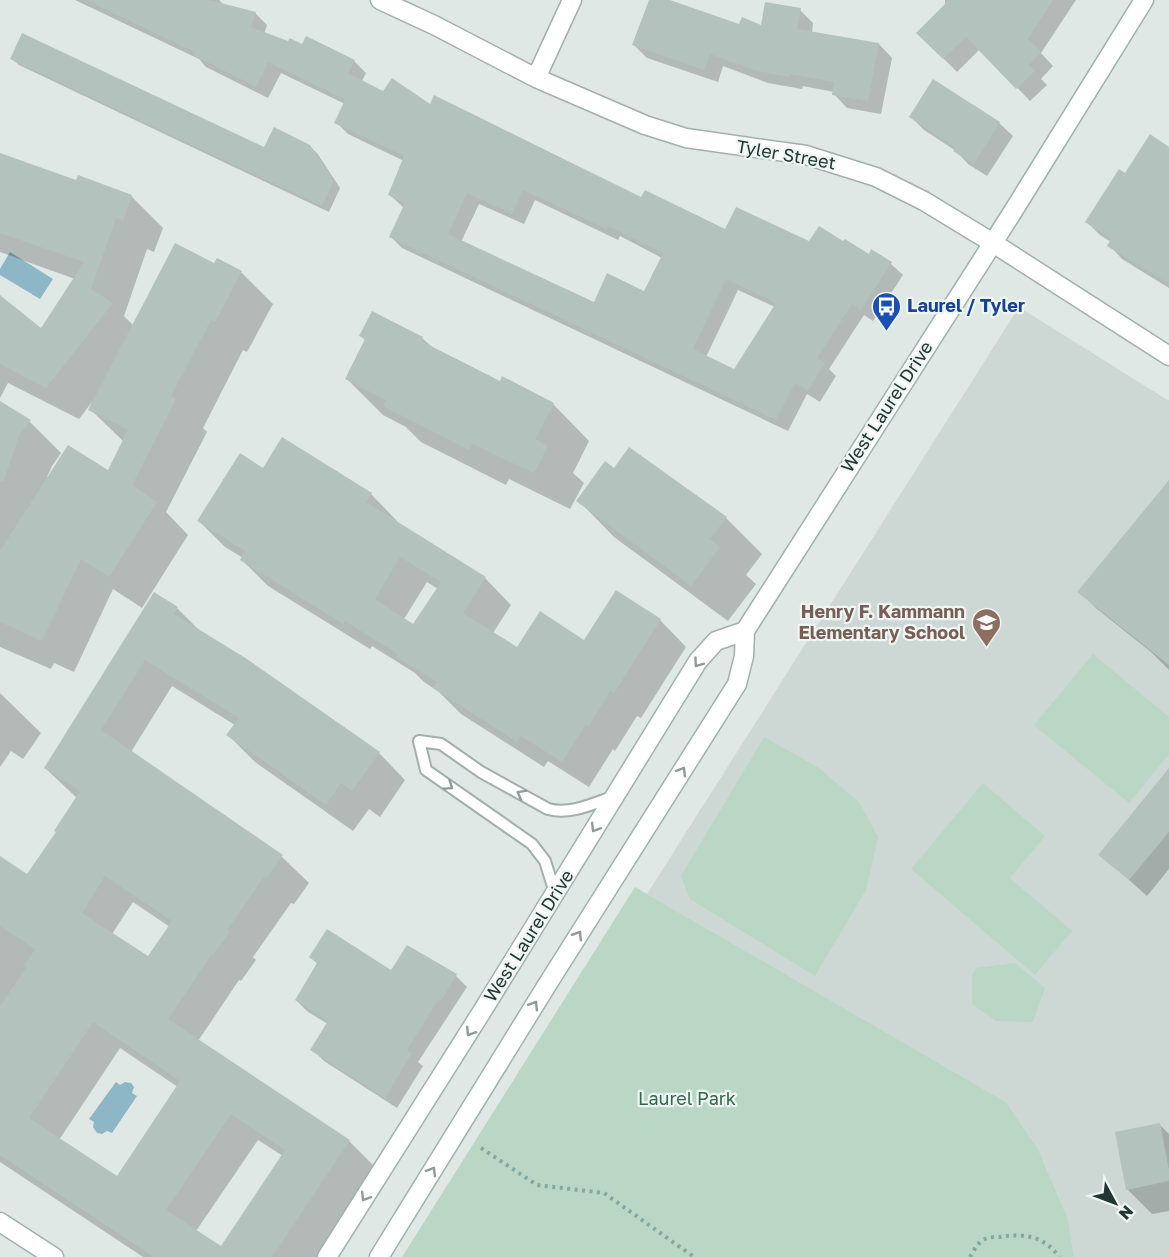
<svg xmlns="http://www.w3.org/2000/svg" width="1169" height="1257" font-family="'Golos Text',sans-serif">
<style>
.built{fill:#cdd7d4}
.green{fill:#bad7c5}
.water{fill:#8db7c7}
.shadow{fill:#0003;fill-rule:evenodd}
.building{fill:#b4c2be;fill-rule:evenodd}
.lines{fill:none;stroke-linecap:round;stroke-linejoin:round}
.lane-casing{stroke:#a3afac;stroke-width:14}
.street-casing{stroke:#a3afac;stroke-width:21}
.secondary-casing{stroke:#9fb2ad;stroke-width:21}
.path{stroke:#83a8a0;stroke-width:4;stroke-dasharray:3 4.5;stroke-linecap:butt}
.lane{stroke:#fff;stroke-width:10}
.street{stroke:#fff;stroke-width:18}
.secondary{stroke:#fff;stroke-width:18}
.oneway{stroke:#909a98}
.labels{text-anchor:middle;stroke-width:4.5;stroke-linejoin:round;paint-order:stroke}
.street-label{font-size:18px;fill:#223632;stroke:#eef5f2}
.transit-label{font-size:18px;font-weight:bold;fill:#164399;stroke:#eef5f2;text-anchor:start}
.education-label{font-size:18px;font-weight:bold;fill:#785e54;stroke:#eef5f2;text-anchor:end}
.park-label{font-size:18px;fill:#31674c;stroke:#eef5f2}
</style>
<rect width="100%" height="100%" fill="#dfe8e5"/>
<path class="built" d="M1019,307l150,94v856h-95l-6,-38 -30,-70 -32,-47 -359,-208z"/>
<path class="green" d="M1093,654l76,63v37l-40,49 -95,-78z
M764,737l55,31 40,34 19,35 -12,53 -51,86 -125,-77 -9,-23z
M983,783l62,53 -35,42 62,53 -37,44 -124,-106z
M635,887l371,215 32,47 30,70 6,38h-672z
M1015,963l30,25 -12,34 -37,-1 -24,-17v-29l4,-7z"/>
<path class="water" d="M10,252l43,27 -13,20 -40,-24v-6z
M116,1082l4,3 5,-3 6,1 3,4 -2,6 5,3 -25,37 -5,-2 -5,3 -5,-1 -4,-6 1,-5 -5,-3z"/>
<path class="shadow" d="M75,0h144l5,5 31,8 12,12 -3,9 90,27 12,12 -4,8 22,12 47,13 211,93 84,32 84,12 59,13 22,8 12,11 -30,46 -9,-6 -35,54 7,7 -16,26 -13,-8 -19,37 -386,-183 -12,-12 14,-28 -14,-13 14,-34 -56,-27 -12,-12 9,-18 -64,-31 -13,25 -62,-31 -7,-8zM535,200l83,40 2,-4 42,22 -17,35 -51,11 -133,-62 18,-38 45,20zM738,290l37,17 -41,64 -28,-14z
M650,0h15l75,26 22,1 38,-17 13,13 -1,10 67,11 13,14 -11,56 -34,-6 -13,-14v-2l-31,-6 -1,3 -34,-6 -45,-17 -5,16 -71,-24 -13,-13z
M945,0h131l-35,53 12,13 -12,13 6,6 -17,16 -50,-52 -23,23 -39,-39 27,-27z
M12,59l253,90 44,-3 8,7 23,35 -11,24 -310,-147z
M911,117l88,6 14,13 -26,40 -19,-12 -12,-13 -32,-21z
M1169,149v139l-47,-29 -13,-14 2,-3 -11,-7 -13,-13 38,-47z
M0,153l3,3 74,25 54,15 32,32 -9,24 -7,-3 -23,67 10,10 81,-61 26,7 32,32 -26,48 -4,-2 -40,78 4,4 -41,80 22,23 -46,73 -29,-19 -39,83 -20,-9 -3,6 -51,-22v-245l30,20 31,31 -9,13 -5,11 62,-5 15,-30 -34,-33 3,-6 -1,-1 -13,17 -71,-36 -8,15v-101l42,33 33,-51 -75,-27z
M361,336l61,2 12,11 66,34 53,21 36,37 -16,32 11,10 -14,26 -61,-30 -3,6 -85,-43 -15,-15 -23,-12 -36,-36 19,-38z
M264,470l107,24 26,27 -1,2 89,55 26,27 -18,28 24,16 68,-7 32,-50 43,28 26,27 -45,71 -4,-2 -22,35 -2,-2 -24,38 -41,-26 -4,6 -83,-53 -22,-22 -15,-10 -9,-9 -43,-27 -2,3 -102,-63 -26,-26 1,-2 -18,-11 -26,-26zM427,582l11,7 -24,37 -10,-7z
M1169,483v187l-18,-18 -54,-43 -18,-18z
M578,500l148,18 36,36 -16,21 10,9 -28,37 -114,-84z
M177,608l26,26 176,119 26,27 -25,37 -11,-8 -16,22 -98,-69 -27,-27 7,-10 -63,-39 -41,66 151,105 27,26 -15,21 -3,-1 -38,54 3,3 -15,21 -2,-1 -41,61 151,100 27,27 -59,89h-174l-143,-95v-304l27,18 31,-43 19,-35 -32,-30zM133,902l37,25 -22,31 -36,-24zM120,1048l58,39 -61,91 -58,-38zM258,1140l25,16 -61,92 -26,-17z
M0,693l41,40 -18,26 -12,-8 -11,16z
M1169,770v99l-22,27 -47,-42z
M311,957l81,15 64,4 11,11 -49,75 5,4 -26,42 -73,-47 -12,-12 16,-25 -20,-12 -12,-12 22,-36z
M1160,1125l9,9v77l-17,3 -25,-25z"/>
<path class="building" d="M86,0h123l47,12 -5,15 37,14 2,-3 12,6 4,-8 49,24 -7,13 35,18 9,-13 38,26 4,-9 207,102 4,-7 80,39 11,-22 73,34 10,-15 24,15 2,-2 24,15 2,-5 21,13 -31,48 -9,-6 -35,54 8,5 -17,28 -13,-8 -19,37 -387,-183 16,-34 -17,-8 16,-39 -70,-33 11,-23 -77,-38 -12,25 -63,-32 1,-3zM523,190l83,39 2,-3 55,27 -19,38 -37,-18 -13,29 -146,-68 19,-41 45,21zM726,279l50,24 -42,66 -41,-20z
M649,0h21l69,24 3,-7 19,8 4,-23 36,6 -4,21 82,14 -11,58 -36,-6 2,-13 -44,-8 -1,3 -36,-7 -43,-16 -6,16 -72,-25z
M949,0h104l-25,39 13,13 -12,13 6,6 -19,18 -50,-52 -23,22 -27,-26z
M22,33l242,114 10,-20 36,18 21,31 -1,2 4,2 -12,26 -312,-147z
M933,79l67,43 -26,42 -21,-13 3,-3 -47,-31z
M1150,134l19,13v137l-62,-38 4,-7 -26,-17 34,-53 6,4z
M0,153l76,27 2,-5 54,20 -9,26 -7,-3 -25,71 22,14 -67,85 -46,-24v-69l41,33 43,-66 -84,-29z
M175,243l39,20 3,-5 25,13 -27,51 -4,-2 -40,76 5,3 -44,86 25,17 -48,75 -28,-18 -39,82 -42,-19v-71l68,-106 40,25 20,-40 -40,-20z
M372,311l51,26 -2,4 79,40 2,-5 52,27 -19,36 13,7 -14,27 -62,-29 -3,6 -86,-44 3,-6 -41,-21 20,-40 -6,-3z
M0,401l31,19 -11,14 -17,48 -3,-1z
M282,437l90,56 -6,9 120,75 -23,36 54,34 23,-36 44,29 32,-50 45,29 -47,74 -4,-2 -21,35 -3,-2 -24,38 -41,-26 -4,6 -84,-54 4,-6 -41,-25 2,-3 -53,-33 -2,3 -103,-64 5,-9 -48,-30 43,-68 23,15zM400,557l41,25 -28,42 -38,-25z
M629,447l98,70 -17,22 10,8 -29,39 -115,-85 29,-40 9,7z
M1169,480v185l-92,-73z
M154,592l24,15 -4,7 73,45 133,93 -28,39 -11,-8 -15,22 -100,-70 13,-17 -94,-58 -44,70 182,125 -17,24 -2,-2 -37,53 3,2 -17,23 -1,-1 -44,65 182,121 -78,117h-118l-154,-102v-149l27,-39 -2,-2 10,-16 -35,-23v-70l27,18 29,-42 -2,-1 26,-40 -36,-23zM105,876l67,45 -24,35 -66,-43zM93,1022l87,59 -63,95 -88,-58zM231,1114l54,36 -64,96 -55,-36z
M1169,768v64l-40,48 -31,-25z
M327,929l64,41 16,-25 50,29 -16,27 -3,-1 -31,50 5,3 -27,45 -75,-48 18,-29 -33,-21 22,-37 -8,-6z
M1160,1123l9,47v11l-43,9 -11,-58z"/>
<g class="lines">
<defs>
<path id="lane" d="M555,893l-10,-32 -13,-17 -106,-74 -7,-29 22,3 40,28 67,37c22,6 44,-5 64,-12"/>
<path id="street" d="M380,0l54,25 102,53 109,47 41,13 120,17 70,22 48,24 69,42 176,113
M536,78l36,-78
M0,1222l54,35"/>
<path id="secondary" d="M327,1257l154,-244 217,-352 18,-20 29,-10
M379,1257l168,-272 190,-301 7,-28 1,-25 267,-418 132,-213"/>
</defs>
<use href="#lane" class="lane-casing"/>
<use href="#street" class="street-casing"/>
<use href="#secondary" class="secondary-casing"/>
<path class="path" d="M481,1148l56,37 67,8 90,64
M970,1257c4,-7 8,-15 15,-18 4,-2 10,-2 15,-2 23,-4 45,-1 59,20"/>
<use href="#lane" class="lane"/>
<use href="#street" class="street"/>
<use href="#secondary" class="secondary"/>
</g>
<defs><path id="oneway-chevron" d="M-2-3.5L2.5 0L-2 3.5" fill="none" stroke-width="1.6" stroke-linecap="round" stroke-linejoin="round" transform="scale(1.5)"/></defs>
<g class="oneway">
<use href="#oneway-chevron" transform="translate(698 663) rotate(126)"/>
<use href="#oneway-chevron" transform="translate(682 771) rotate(-58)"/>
<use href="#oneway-chevron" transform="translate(449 786) rotate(34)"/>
<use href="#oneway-chevron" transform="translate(521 794) rotate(-151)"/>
<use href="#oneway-chevron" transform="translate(595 828) rotate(122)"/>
<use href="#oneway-chevron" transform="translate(578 935) rotate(-58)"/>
<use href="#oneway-chevron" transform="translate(534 1005) rotate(-58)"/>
<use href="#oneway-chevron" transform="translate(470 1032) rotate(122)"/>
<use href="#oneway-chevron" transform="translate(432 1171) rotate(-58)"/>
<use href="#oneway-chevron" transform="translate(365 1197) rotate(122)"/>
</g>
<defs>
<symbol id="bus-pin" viewBox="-11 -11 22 30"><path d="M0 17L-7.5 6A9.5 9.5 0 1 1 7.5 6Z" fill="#1a4fb4" stroke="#eef5f2"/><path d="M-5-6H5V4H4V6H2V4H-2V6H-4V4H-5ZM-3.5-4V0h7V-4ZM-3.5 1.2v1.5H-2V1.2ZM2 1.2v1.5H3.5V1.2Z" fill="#fff"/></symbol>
<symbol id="school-pin" viewBox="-11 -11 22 30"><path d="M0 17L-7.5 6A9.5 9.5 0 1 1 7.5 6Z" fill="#8d6e63" stroke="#eef5f2"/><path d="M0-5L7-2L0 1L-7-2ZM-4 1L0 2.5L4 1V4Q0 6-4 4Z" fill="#fff"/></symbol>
</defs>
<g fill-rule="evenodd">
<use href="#bus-pin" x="870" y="290" width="33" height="45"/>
<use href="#school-pin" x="970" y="606" width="33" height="45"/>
</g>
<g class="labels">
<g class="street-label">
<text transform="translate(786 155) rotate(10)" y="6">Tyler Street</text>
<text transform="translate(887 407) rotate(-57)" y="6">West Laurel Drive</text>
<text transform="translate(529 936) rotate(-58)" y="6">West Laurel Drive</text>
</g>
<g class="transit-label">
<text x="907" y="312">Laurel / Tyler</text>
</g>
<g class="education-label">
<text x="965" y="618">Henry F. Kammann<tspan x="965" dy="21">Elementary School</tspan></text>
</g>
<g class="park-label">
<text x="687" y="1105">Laurel Park</text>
</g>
</g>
<g transform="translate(1115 1203) rotate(131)" stroke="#eef5f2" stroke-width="4.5" paint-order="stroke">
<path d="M0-4.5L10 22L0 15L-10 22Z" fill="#223632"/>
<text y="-9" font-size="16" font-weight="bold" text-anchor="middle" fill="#223632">N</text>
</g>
</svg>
